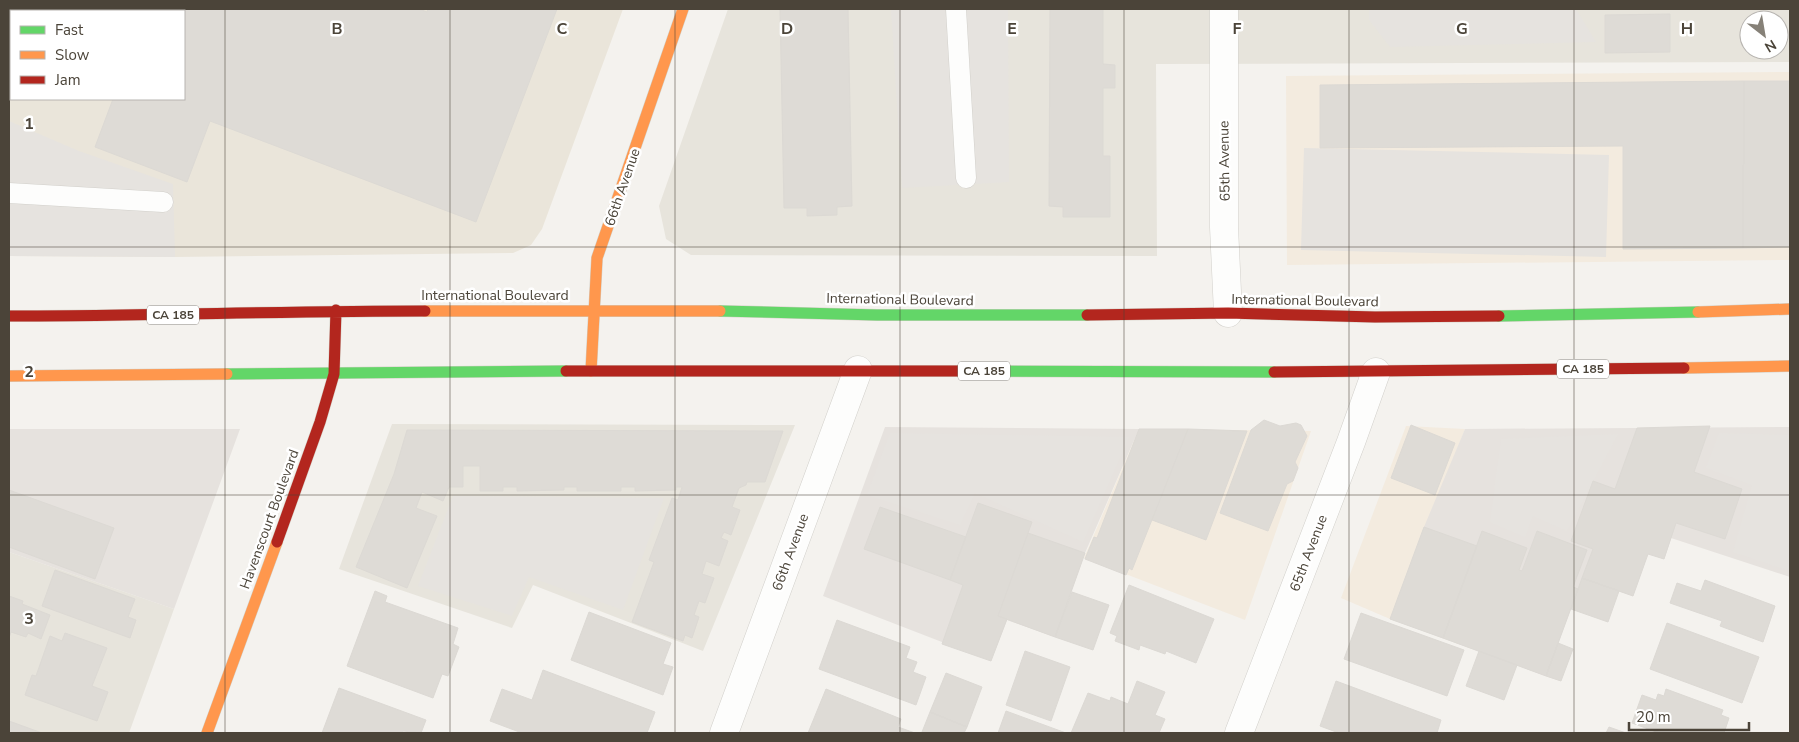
<svg xmlns="http://www.w3.org/2000/svg" width="1799" height="742" font-family="'Nunito Sans',sans-serif">
<style>
.residential{fill:#e7e4dc;fill-rule:evenodd}
.commercial{fill:#f3ebdf}
.industrial{fill:#e6e2de}
.education{fill:#eae5da;fill-rule:evenodd}
.parking{fill:#e6e3df}
.building{fill:#dedbd6;stroke:#dcd9d4}
.lines{fill:none;stroke-linecap:round;stroke-linejoin:round}
.lane-casing{stroke:#d2d0cb;stroke-width:21}
.street-casing{stroke:#d2d0cb;stroke-width:29}
.fast-casing{stroke:#d3cfc5;stroke-width:12}
.slow-casing{stroke:#d3cfc5;stroke-width:12}
.jam-casing{stroke:#d3cfc5;stroke-width:12}
.lane{stroke:#fdfdfc;stroke-width:20}
.street{stroke:#fdfdfc;stroke-width:28}
.fast{stroke:#63d668;stroke-width:11}
.slow{stroke:#ff974d;stroke-width:11}
.jam{stroke:#b3261e;stroke-width:11}
.grid{fill:none;stroke:#4b4439;stroke-width:1;stroke-opacity:0.55}
.labels{text-anchor:middle;stroke-width:5;stroke-linejoin:round;paint-order:stroke}
.shield{fill:#fff;stroke:#817c74;stroke-width:1}
.shield-label{font-size:12px;font-weight:bold;fill:#4b4439}
.street-label{font-size:14px;fill:#4b4439;stroke:#fff}
.grid-label{font-size:16px;text-anchor:middle;font-weight:bold;fill:#4b4439;stroke:#fff;stroke-width:5;stroke-linejoin:round;paint-order:stroke}
</style>
<rect width="100%" height="100%" fill="#f4f2ee"/>
<path class="residential" d="M728,9h1062v53l-634,2 1,192 -466,-1 -25,-16 -7,-33zM1749,20h30v30h-30z
M392,424l403,1 -92,226 -170,-66 -21,43 -173,-59z
M9,552l165,57 -45,124h-120z"/>
<path class="commercial" d="M1790,72v188l-503,5 -1,-189z
M1406,426l59,3 -75,190 -49,-21z
M1139,429l172,2 -66,189 -161,-62z"/>
<path class="industrial" d="M885,427l254,2 -54,124 -30,84 -48,-17 -16,41 -168,-65z
M1790,427v150l-119,-39 -7,21 -16,-5 -15,42 -51,-17 -36,97 -156,-57 34,-92 41,-98z
M9,429h231l-66,180 -165,-57z"/>
<path class="education" d="M9,9h614l-81,220 -11,16 -18,8 -338,4 -166,-1zM11,11h173v88h-173z"/>
<path class="parking" d="M891,9h117l1,173 -107,6z
M1369,9h207l20,33 -206,5 -21,-27z
M9,121l70,30 94,33 2,73 -166,-1z
M1304,148l305,7 -3,102 -305,-7z
M890,433l239,4 -46,105 -108,-49 -15,32 -93,-30z
M1719,433l71,2v136l-57,-19 19,-67 -46,-17z
M1618,434l-51,97 -34,-15 -8,21 -35,-15 11,-83z
M453,496l211,2 -41,112 -94,-33 -17,39 -94,-30z"/>
<path class="building" d="M147,9h272l8,3 1,-3h129l-81,213 -266,-101 -23,61 -92,-35 18,-48h71v-88h-37z
M780,9h68l4,197 -15,1v8l-30,1v-8h-23z
M1050,9h53v55l12,1v23h-12v68h7v61h-47v-10l-14,-1z
M1670,14v38l-65,1v-38z
M1744,81l-1,167 -120,1v-103l-303,2v-63z
M1744,81h46v166l-47,1z
M1264,420l16,6 16,-3 5,2 6,11 -12,26 3,6 -5,13 -6,3 -19,47 -48,-18 31,-83z
M1411,425l44,18 -20,52 -44,-17z
M1710,426l-16,46 48,17 -17,50 -49,-16 -12,36 -16,-5 -15,42 -51,-18 11,-29 -22,-8 22,-60 22,8 22,-61z
M1139,429h49l-56,141 -3,-2 -3,7 -41,-16 9,-22 3,1z
M1188,429l59,2 -41,109 -54,-20z
M407,430l376,1 -18,51h-18l-1,3 -7,3 -7,19 8,3 -9,25 -7,-3 -3,6 7,3 -9,25 -13,-5 -4,13 12,4 -9,25 -6,-2 -5,14 5,2 -7,21 -7,-3 -2,6 -51,-19 22,-60 -5,-2 23,-62 6,2 4,-13h-6v3l-41,1v-4h-14v4h-44v-4h-13v3l-47,1v-4h-14v4h-23v-25h-17v21h-14l-6,14 -21,-9 -6,16 21,8 -30,72 -51,-21 38,-93z
M9,490l105,38 -19,51 -86,-32z
M978,503l54,19 -34,94 9,3 -16,42 -49,-17 21,-59 -13,-5z
M880,507l86,30 -16,43 -86,-31z
M1424,527l53,19 -34,92 -53,-19z
M1482,531l45,17 -8,22 3,1 15,-40 50,19 -14,37 5,2 -32,87 -103,-38z
M1028,533l57,20 -30,84 -57,-21z
M55,570l80,29 -7,18 8,3 -6,18 -88,-32z
M1582,578l37,13 -11,31 -37,-13z
M1705,580l70,26 -12,36 -43,-16 2,-5 -52,-18 7,-20 24,8z
M1129,585l85,34 -18,44 -30,-12 -1,3 -25,-9 -1,5 -24,-9 2,-5 -7,-3z
M375,591l12,5 -2,6 73,26 -5,16 6,3 -11,29 -6,-2 -9,24 -86,-32z
M1072,592l37,13 -16,45 -38,-13z
M9,596l14,5 -1,3 28,11 -9,24 -13,-6 -2,4 -15,-5 -2,6z
M589,612l82,31 -8,21 10,3 -10,28 -92,-35z
M1361,613l103,37 -17,46 -103,-37z
M837,620l73,27 -4,11 11,4 -4,10 13,5 -10,28 -97,-36z
M1667,623l92,34 -17,46 -92,-34z
M65,633l42,15 -15,38 16,6 -11,29 -72,-26 7,-20 4,1 14,-40 12,5z
M1558,643l15,6 -12,32 -15,-5z
M1025,651l45,16 -19,54 -45,-16z
M1479,651l38,14 -13,35 -38,-14z
M543,670l112,42 -8,21h-125l-32,-12 12,-32 30,11z
M946,673l36,14 -15,40 -37,-15z
M1137,681l28,11 -10,23 10,4 -6,14h-88l17,-40 22,8 1,-4 17,7z
M1336,681l105,39 -4,13h-98l-19,-7z
M339,688l87,32 -5,13 -18,-2 -1,2h-80z
M826,689l75,30 -3,8 17,6h-107z
M1666,689l57,21 -2,5 8,3 -5,15h-65l-27,-10 10,-28 14,5 2,-6 6,2z
M1006,711l60,22h-68z
M930,712l37,15 -3,6 -42,-1z
M9,721l33,12h-33z
M1609,727l17,6h-20z"/>
<g class="lines">
<defs>
<path id="lane" d="M956,9l10,169
M21,11l1,-2
M9,46l2,-7
M9,193l154,9"/>
<path id="street" d="M1224,9v218l4,86
M724,733l134,-363
M1239,733l112,-291 25,-70"/>
<path id="fast" d="M720,311l157,4h210
M1499,316l199,-4
M972,371l302,1
M227,374l339,-3"/>
<path id="slow" d="M425,311h295
M1698,312l92,-3
M1684,368l106,-2
M591,371l6,-113 86,-249
M9,376l218,-2
M207,733l70,-191"/>
<path id="jam" d="M1087,315l141,-2 147,4 124,-1
M9,316c139,0 277,-5 416,-5
M566,371h406
M1274,372l410,-4
M277,542l43,-120 14,-48 2,-64"/>
</defs>
<use href="#lane" class="lane-casing"/>
<use href="#street" class="street-casing"/>
<use href="#fast" class="fast-casing"/>
<use href="#slow" class="slow-casing"/>
<use href="#jam" class="jam-casing"/>
<use href="#lane" class="lane"/>
<use href="#street" class="street"/>
<use href="#fast" class="fast"/>
<use href="#slow" class="slow"/>
<use href="#jam" class="jam"/>
</g>
<path class="grid" d="M225,9v724M450,9v724M675,9v724M900,9v724M1124,9v724M1349,9v724M1574,9v724M9,247h1781M9,495h1781"/>
<g class="labels">
<g class="shield">
<rect x="147" y="305.5" width="52" height="19" rx="4"/>
<rect x="1557" y="359.5" width="52" height="19" rx="4"/>
<rect x="958" y="361.5" width="52" height="19" rx="4"/>
</g>
<g class="shield-label">
<text x="173" y="319">CA 185</text>
<text x="1583" y="373">CA 185</text>
<text x="984" y="375">CA 185</text>
</g>
<g class="street-label">
<text transform="translate(1224 161) rotate(-91)" y="5">65th Avenue</text>
<text transform="translate(622 187) rotate(-71)" y="5">66th Avenue</text>
<text x="495" y="300">International Boulevard</text>
<text transform="translate(900 299) rotate(1)" y="5">International Boulevard</text>
<text transform="translate(1305 300) rotate(1)" y="5">International Boulevard</text>
<text transform="translate(269 519) rotate(-70)" y="5">Havenscourt Boulevard</text>
<text transform="translate(790 552) rotate(-70)" y="5">66th Avenue</text>
<text transform="translate(1308 553) rotate(-69)" y="5">65th Avenue</text>
</g>
</g>
<g class="grid-label">
<text x="337" y="34">B</text>
<text x="562" y="34">C</text>
<text x="787" y="34">D</text>
<text x="1012" y="34">E</text>
<text x="1237" y="34">F</text>
<text x="1462" y="34">G</text>
<text x="1687" y="34">H</text>
<text x="29" y="129">1</text>
<text x="29" y="377">2</text>
<text x="29" y="624">3</text>
</g>
<rect width="1799" height="742" fill="none" stroke="#4b4439" stroke-width="20"/>
<rect x="10" y="10" width="175" height="90" fill="#ffffff" stroke="#b7b4b0"/>
<rect x="20" y="26" width="25" height="8" fill="#63d668" stroke="#b7b4b0"/>
<text x="55" y="35" font-size="15" fill="#4b4439">Fast</text>
<rect x="20" y="51" width="25" height="8" fill="#ff974d" stroke="#b7b4b0"/>
<text x="55" y="60" font-size="15" fill="#4b4439">Slow</text>
<rect x="20" y="76" width="25" height="8" fill="#b3261e" stroke="#b7b4b0"/>
<text x="55" y="85" font-size="15" fill="#4b4439">Jam</text>
<g transform="translate(1764 35) rotate(149)"><circle r="24" fill="#ffffff" stroke="#b7b4b0"/>
<path d="M0-4L9 19L0 12L-9 19Z" fill="#868178"/>
<text y="-8" font-size="14" font-weight="bold" text-anchor="middle" fill="#4b4439">N</text>
</g>
<path d="M1629 722v8h120v-8" fill="none" stroke="#4b4439" stroke-width="2.5"/>
<text x="1636" y="722" font-size="15" fill="#4b4439" stroke="#ffffff" stroke-width="4" paint-order="stroke">20 m</text>
</svg>
